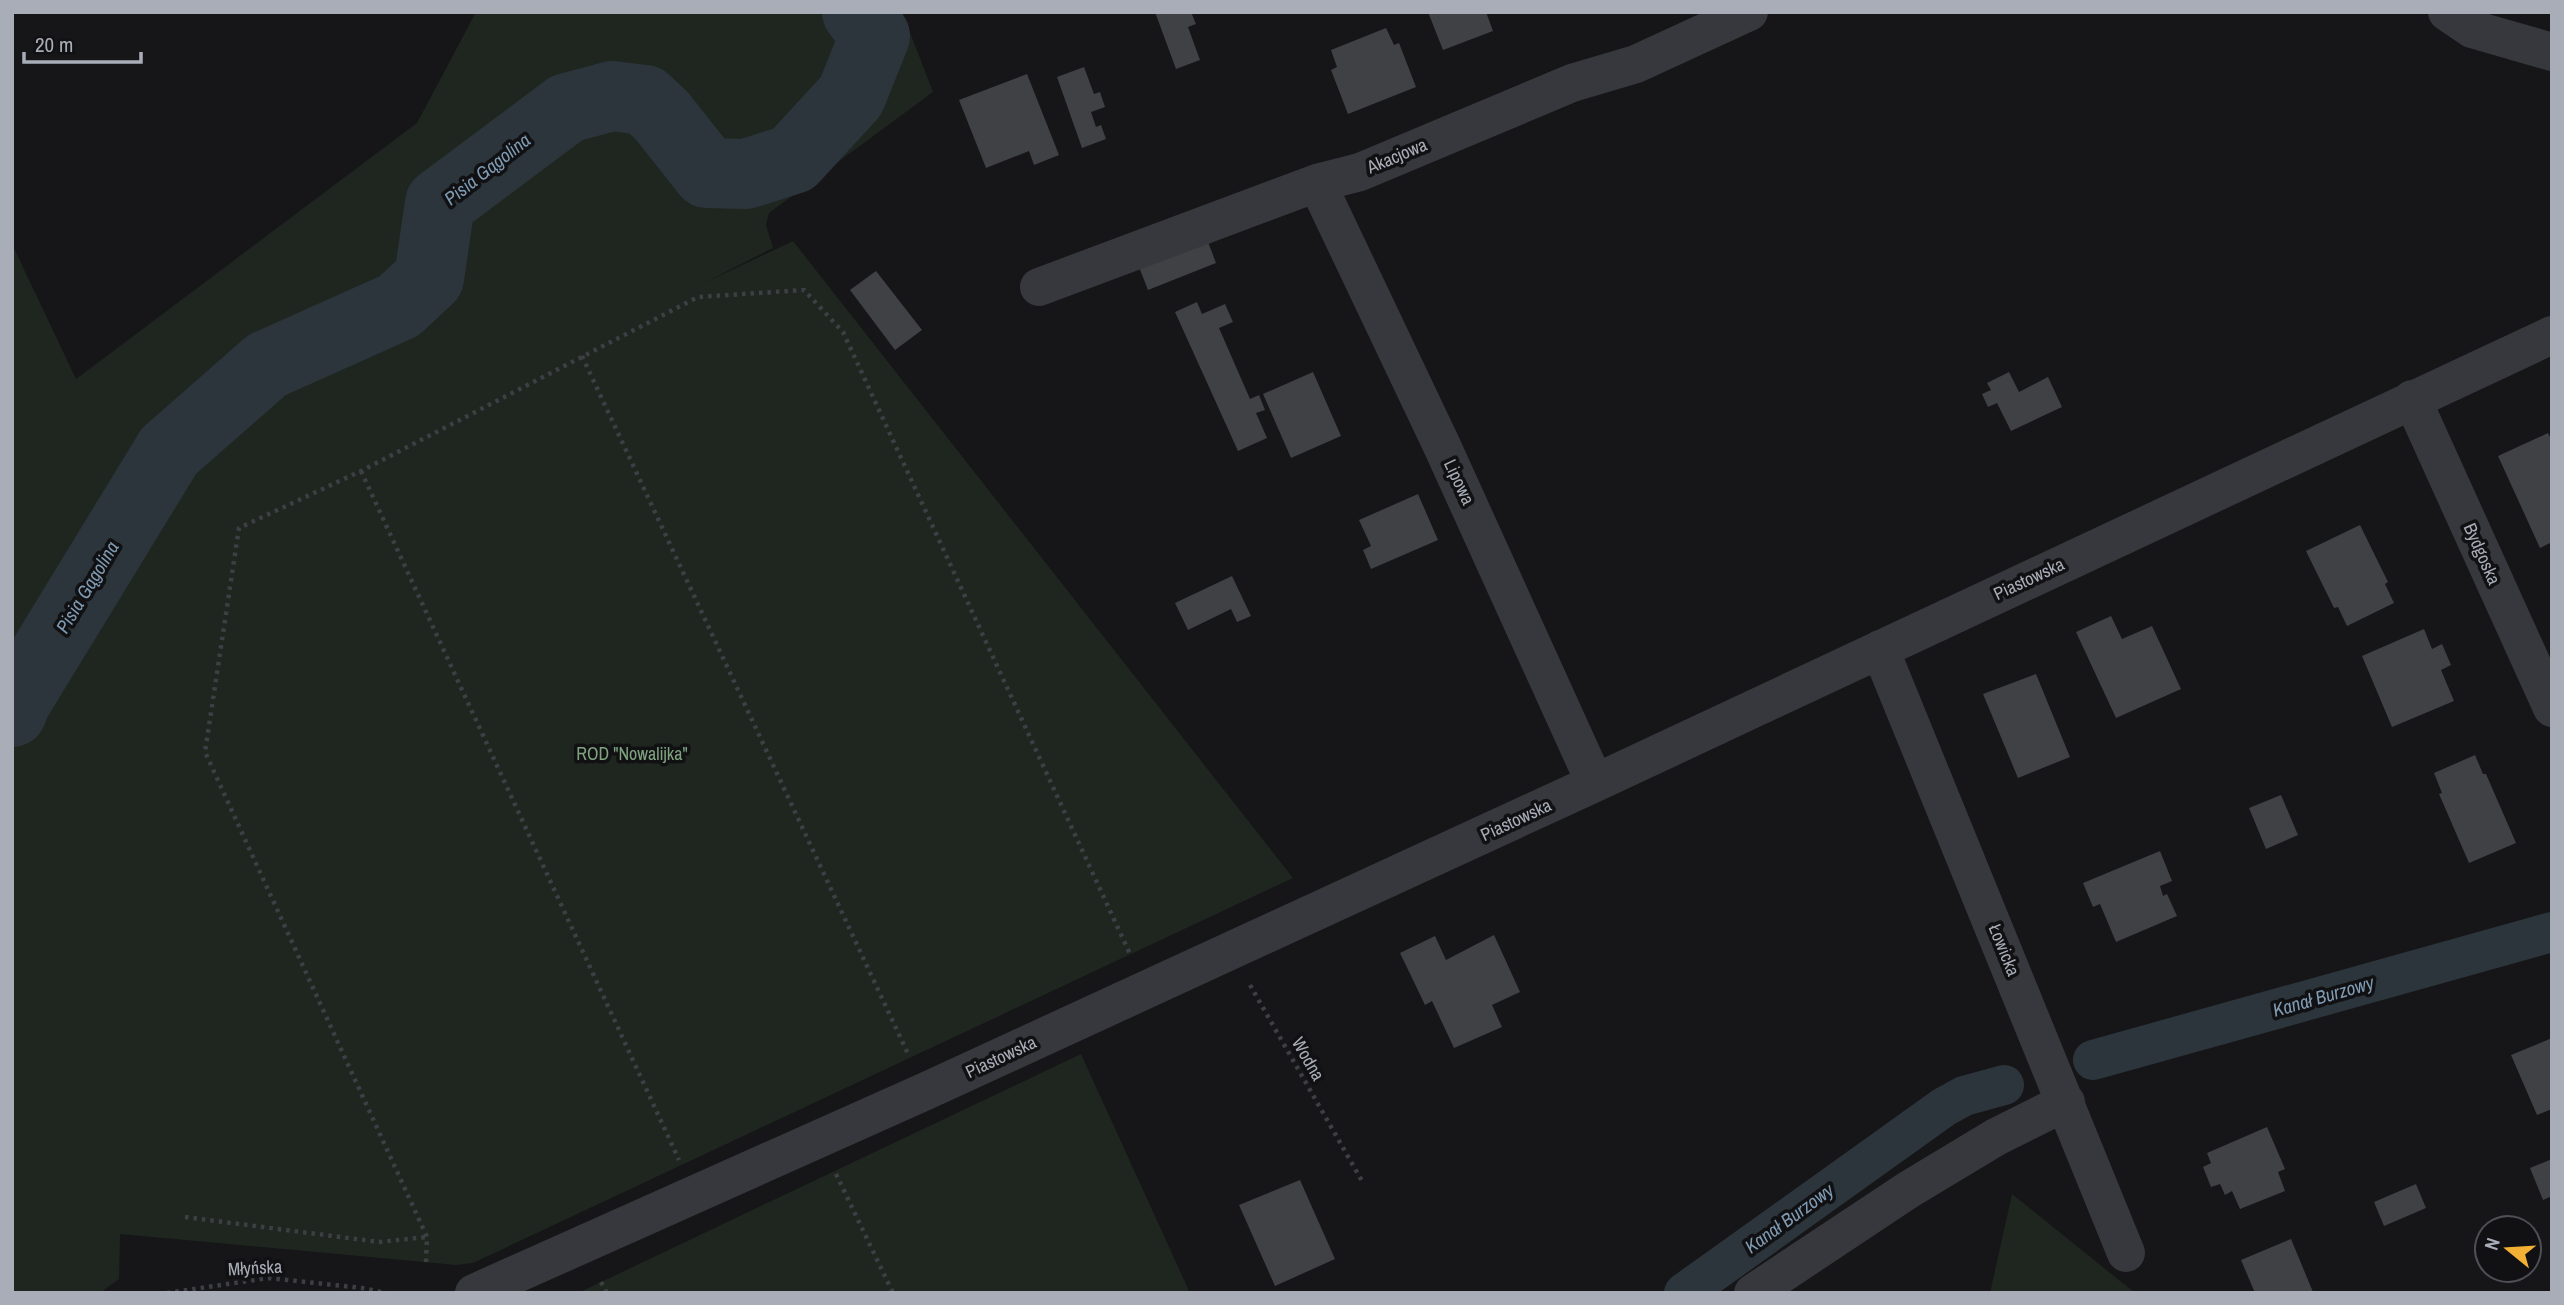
<svg xmlns="http://www.w3.org/2000/svg" width="2564" height="1305" font-family="'Archivo Narrow',sans-serif">
<style>
.green{fill:#1e261f}
.lines{fill:none;stroke-linecap:round;stroke-linejoin:round}
.canal{stroke:#2c353c;stroke-width:40}
.river{stroke:#2c353c;stroke-width:70}
.building{fill:#404145}
.path{stroke:#3d3f44;stroke-width:4.5;stroke-dasharray:3.5 5;stroke-linecap:butt}
.minor{stroke:#37383d;stroke-width:38}
.labels{text-anchor:middle;stroke-width:7;stroke-linejoin:round;paint-order:stroke}
.street-label{font-size:18px;fill:#a8adb8;stroke:#111113}
.park-label{font-size:18px;fill:#7fa381;stroke:#111113}
.water-label{font-size:19px;font-style:italic;fill:#7f9bb3;stroke:#111113}
</style>
<rect width="100%" height="100%" fill="#161618"/>
<path class="green" d="M476,12h426l31,80 -164,121 -3,12 7,23 -69,35 89,-42 500,637 -820,385 -17,2 -336,-31 -1,45 -19,14h-88v-1049l64,135 341,-256z
M1081,1054l109,239h-612z
M2012,1194l123,99h-145z"/>
<g class="lines">
<path class="canal" d="M2093,1060l459,-128
M1684,1293l260,-186 20,-11 40,-11"/>
<path class="river" d="M12,712l3,-9 154,-252 98,-86 132,-59 30,-28 11,-75 127,-95 45,-12 33,4 17,16 45,57 39,1 47,-15 58,-63 24,-60 -18,-24"/>
</g>
<path class="building" d="M1155,12h36l5,12 -8,3 12,33 -24,9z
M1428,12h58l7,19 -50,19z
M1386,28l8,17 5,-2 17,44 -68,27 -17,-44 6,-3 -6,-17z
M1084,67l10,27 6,-2 5,15 -14,5 5,15 5,-2 5,14 -24,9 -25,-71z
M1027,74l32,81 -25,10 -5,-14 -43,17 -27,-68z
M1208,242l8,21 -68,27 -9,-23z
M876,271l46,59 -27,20 -45,-60z
M1197,302l5,12 23,-10 8,18 -14,6 31,71 9,-4 6,15 -9,3 11,25 -29,13 -63,-139z
M1313,372l28,64 -50,22 -28,-64z
M2009,372l10,20 29,-15 14,30 -51,24 -14,-28 -9,4 -6,-13 9,-4 -4,-7z
M2548,433l4,8v101l-12,6 -42,-92z
M1418,494l20,46 -67,29 -8,-19 8,-4 -12,-26z
M2360,525l28,57 -3,2 9,19 -47,23 -9,-19 -4,1 -28,-57z
M1232,576l19,40 -14,6 -6,-13 -43,21 -13,-27z
M2111,616l11,23 30,-13 29,63 -65,29 -40,-86z
M2424,629l8,20 10,-5 9,21 -10,5 13,31 -62,26 -30,-71z
M2036,674l34,83 -52,21 -35,-84z
M2475,755l8,19h3l30,69 -47,20 -30,-69 3,-1 -8,-20z
M2281,795l17,40 -32,14 -17,-41z
M2160,851l12,30 -12,5 3,10 4,-2 10,22 -61,26 -16,-38 -7,3 -10,-24z
M1494,935l26,57 -28,13 10,22 -48,21 -22,-47 -7,4 -25,-52 35,-17 11,24z
M2552,1038v71l-15,6 -26,-60z
M2267,1127l18,42 -7,3 7,19 -45,18 -8,-18 -7,4 -5,-11 -9,3 -8,-20 8,-4 -4,-10z
M2552,1159v37l-9,4 -13,-32z
M1300,1180l35,79 -60,27 -36,-81z
M2416,1184l10,24 -42,18 -10,-24z
M2291,1239l22,53 -58,1 -14,-33z"/>
<g class="lines">
<path class="path" d="M582,356l327,700
M361,471l318,689
M1250,985l112,196
M836,1174l57,119
M185,1217l194,25 48,-5
M426,1262l1,-25 -222,-485 34,-224 122,-57 337,-174 106,-7 39,42 287,622
M601,1282l6,11
M167,1293l102,-15 93,10 24,5"/>
<path class="minor" d="M2447,12l25,17 80,23
M1317,183l125,263 153,337
M1039,287l278,-104 43,-11 212,-89 64,-19 113,-52
M2412,399l140,309
M1880,649l246,604
M474,1293l452,-202 669,-308 957,-448
M1753,1293l155,-103 88,-53 70,-35"/>
</g>
<g class="labels">
<g class="street-label">
<text transform="translate(1397 156) rotate(-23)" y="6">Akacjowa</text>
<text transform="translate(1459 482) rotate(65)" y="6">Lipowa</text>
<text transform="translate(2482 554) rotate(66)" y="6">Bydgoska</text>
<text transform="translate(2029 579) rotate(-25)" y="6">Piastowska</text>
<text transform="translate(1516 820) rotate(-25)" y="6">Piastowska</text>
<text transform="translate(2004 950) rotate(68)" y="6">Łowicka</text>
<text transform="translate(1001 1057) rotate(-25)" y="6">Piastowska</text>
<text transform="translate(1308 1059) rotate(60)" y="6">Wodna</text>
<text transform="translate(255 1268) rotate(-3)" y="6">Młyńska</text>
</g>
<g class="park-label">
<text x="632" y="760">ROD "Nowalijka"</text>
</g>
<g class="water-label">
<text transform="translate(487 169) rotate(-38)" y="7">Pisia Gągolina</text>
<text transform="translate(87 587) rotate(-59)" y="7">Pisia Gągolina</text>
<text transform="translate(2323 996) rotate(-16)" y="7">Kanał Burzowy</text>
<text transform="translate(1789 1218) rotate(-36)" y="7">Kanał Burzowy</text>
</g>
</g>
<rect width="2564" height="1305" fill="none" stroke="#a8adb8" stroke-width="28"/>
<g transform="translate(2508 1249) rotate(288)"><circle r="33" fill="#111113" stroke="#4d4f55" stroke-width="2"/>
<path d="M0-5L12 26L0 18L-12 26Z" fill="#f2b134"/>
<text y="-10" font-size="19" font-weight="bold" text-anchor="middle" fill="#a8adb8">N</text>
</g>
<path d="M24 52v10h117v-10" fill="none" stroke="#a8adb8" stroke-width="3.5"/>
<text x="35" y="52" font-size="21" fill="#a8adb8" stroke="#111113" stroke-width="5" paint-order="stroke">20 m</text>
</svg>
